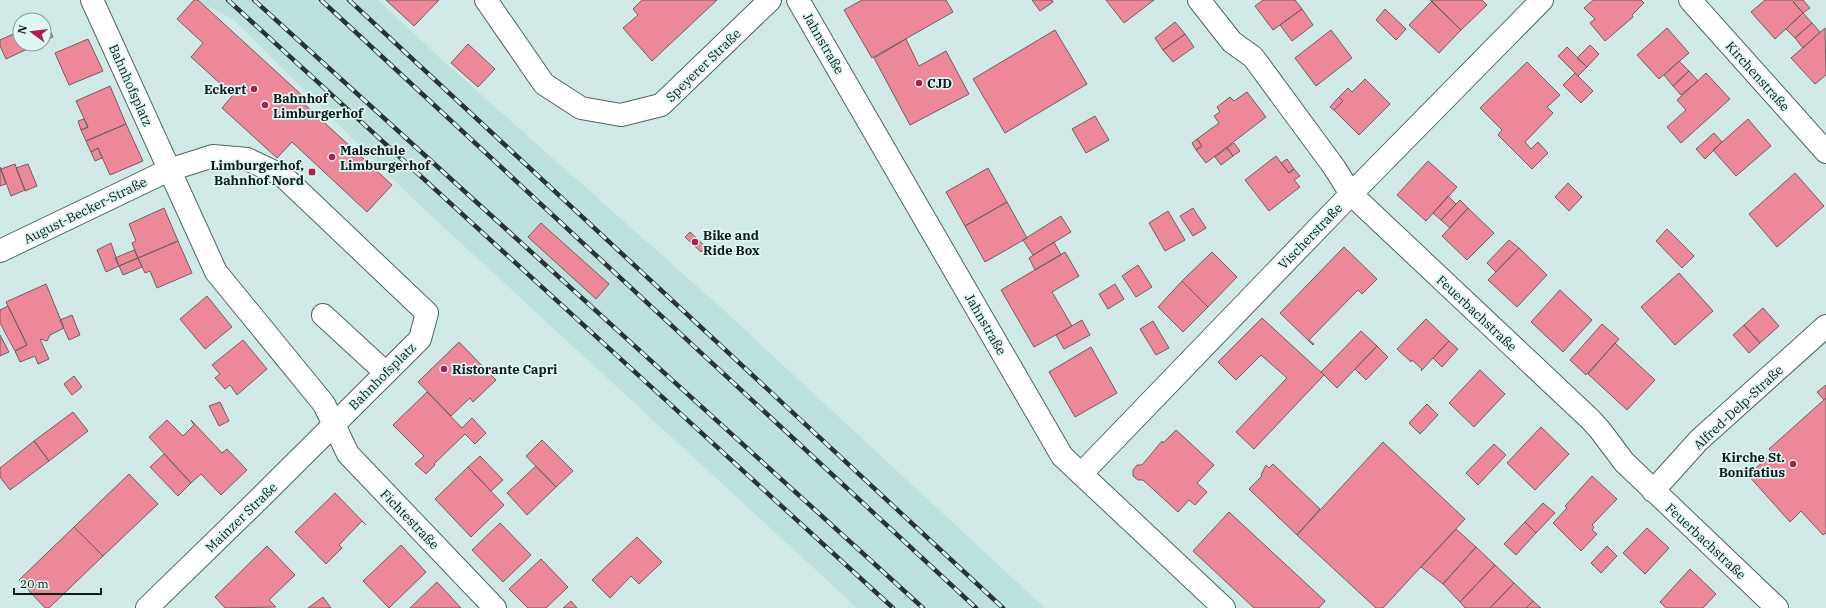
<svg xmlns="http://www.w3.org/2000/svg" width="1826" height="608" font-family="'IBM Plex Serif',serif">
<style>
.built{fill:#bde0dc}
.building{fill:#ed889a;stroke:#725e61}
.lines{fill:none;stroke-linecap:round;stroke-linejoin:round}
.minor-casing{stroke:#4f6563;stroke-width:24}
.minor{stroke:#fff;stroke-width:22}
.rail-casing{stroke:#283333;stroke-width:4.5}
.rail{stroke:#ddf7f4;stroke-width:3;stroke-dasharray:9;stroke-linecap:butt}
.poi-dot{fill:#b01e4d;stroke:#ddf7f4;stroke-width:1.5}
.labels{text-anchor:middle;stroke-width:3.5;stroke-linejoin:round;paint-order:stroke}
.street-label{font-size:13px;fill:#101919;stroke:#ddf7f4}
.poi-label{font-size:13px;font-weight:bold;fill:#101919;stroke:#ddf7f4;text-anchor:start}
</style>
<rect width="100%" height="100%" fill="#d0e9e6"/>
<path class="built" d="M196,0h182l62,58 277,246 328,304h-188l-446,-411 -177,-177z"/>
<path class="building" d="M194,0h4l108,99 -4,3 90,83 -25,27 -75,-70 -15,16 -55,-50 11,-13 -42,-38 12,-14 -26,-24z
M386,0h53l-25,26z
M642,0h75l-65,61 -29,-33 15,-13 -5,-6z
M862,0h84l7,12 -81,46 -28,-48z
M1032,0h20l1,2 -13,9z
M1106,0h48l-30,23z
M1263,0h32l7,9 -29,21 -18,-24z
M1430,0h52l5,5 -26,25z
M1593,0h48l3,3 -12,12 1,2 -28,24 -15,-18 5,-4 -11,-11z
M1765,0h27l11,13 -28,26 -24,-27z
M1795,0h8l7,8 -7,5 -10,-11z
M1432,1l29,29 -22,23 -30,-28z
M1302,9l11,16 -21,16 -12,-16z
M1385,9l21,20 -10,11 -20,-20z
M1803,13l9,10 -17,15 -9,-9z
M45,19l8,18 -9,4v-21z
M1175,22l10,12 -22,16 -8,-12z
M1812,23l8,9 -17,16 -8,-10z
M1667,28l22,25 -30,26 -22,-24z
M1825,28l1,47 -11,9 -24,-26z
M1055,30l32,54 -82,49 -32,-54z
M1331,30l21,28 -36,28 -21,-28z
M20,31v13h18l-32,15 -6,-13v-6z
M1185,34l9,13 -21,15 -10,-12z
M88,39l15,32 -34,14 -14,-32z
M906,39l13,27 27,-15 23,43 -59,31 -36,-67z
M468,44l27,25 -17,18 -27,-24z
M1590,45l9,9 -12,13 -10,-9z
M1567,47l20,20 -9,9 -20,-20z
M1679,61l10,10 -16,15 -9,-11z
M1527,62l33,33 -13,12 6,6 -28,29 6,7 7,-7 10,11 -16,16 -34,-34 4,-5 -22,-22z
M1689,71l9,10 -17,14 -8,-9z
M1575,73l18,18 -12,12 -18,-18z
M1706,73l24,26 -49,44 -14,-16 19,-17 -9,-10z
M1365,79l25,25 -31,31 -25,-25 9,-9 -4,-4 9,-9 4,4z
M110,86l16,38 -40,17 -5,-11 7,-3 -12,-26z
M1247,92l19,25 -60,46 -10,-13 6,-4 -5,-7 22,-16 -5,-7 6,-4 -3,-5 13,-10 4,4z
M1339,97l4,4 -9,9 -4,-3z
M1095,116l14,24 -23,13 -14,-24z
M84,119l4,8 -7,3 -3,-9z
M1748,119l23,27 -35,30 -23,-26z
M126,124l17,37 -33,14 -12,-27 -7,4 -5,-11z
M1714,133l8,9 -17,17 -9,-10z
M1197,139l5,7 -6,4 -4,-7z
M1234,143l6,8 -7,5 -6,-8z
M98,148l4,10 -7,3 -4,-9z
M1227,148l6,8 -12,9 -6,-8z
M1276,156l13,17 5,-4 6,7 -6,4 6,7 -31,24 -24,-31z
M1287,159l7,10 -5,4 -8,-10z
M1428,161l29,26 -31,34 -29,-26z
M15,164l10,26 -14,6 -10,-27z
M28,164l9,22 -12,5 -9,-23z
M0,167l6,17 -6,2z
M988,168l19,34 -42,24 -19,-34z
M1795,173l29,33 -47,41 -28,-33z
M1568,183l14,14 -13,14 -14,-14z
M1448,196l8,8 -15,16 -8,-7z
M1460,200l8,8 -18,20 -9,-8z
M1007,202l20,36 -42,24 -20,-36z
M164,208l14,33 -40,17 -6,-15 4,-2 -7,-17z
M1193,208l13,20 -13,8 -13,-20z
M1468,208l26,25 -27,27 -25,-24z
M1168,211l17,29 -20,11 -16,-28z
M1061,216l10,16 -38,23 -10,-15z
M541,223l68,61 -13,15 -68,-62z
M1667,229l27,27 -12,12 -26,-27z
M690,232l16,15 -5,5 -16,-15z
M1509,240l10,8 -23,24 -9,-9z
M178,241l14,32 -35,15 -7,-17 -5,2 -7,-15z
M1054,242l7,13 -26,15 -6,-12z
M111,243l8,23 -13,6 -9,-22z
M1344,247l33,32 -15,15 -4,-4 -49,50 5,4 -1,1 -33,-32z
M1519,248l28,27 -30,32 -29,-27z
M134,250l4,8 -19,8 -4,-8z
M1065,252l14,24 -27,16 20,34 -38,21 -33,-57z
M1212,252l25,25 -29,30 -26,-26z
M138,258l4,9 -19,8 -4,-9z
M1138,265l14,22 -16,10 -14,-21z
M1679,273l34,38 -38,34 -34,-38z
M1182,281l26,26 -25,25 -25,-25z
M46,284l18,44 -14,7 -3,6 -7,-2 9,20 -11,5 -3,-8 -15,6 -5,-11 12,-6 -21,-43z
M1115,284l9,15 -16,10 -9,-15z
M1560,290l32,30 -29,32 -32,-30z
M207,296l25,31 -27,22 -25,-30z
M8,306l19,39 -12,6 -15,-28v-13z
M1763,308l16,18 -19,17 -16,-18z
M72,315l8,20 -11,5 -9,-20z
M1262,318l62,57 -70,74 -18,-17 51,-54 -26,-23 -25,25 -18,-18z
M1426,319l23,22 -28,30 1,-2 -10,-9 -1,2 -14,-13z
M1082,320l8,15 -26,14 -8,-14z
M1153,321l16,27 -13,7 -16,-26z
M1602,324l17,15 -33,36 -16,-15z
M1744,325l16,18 -11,10 -16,-18z
M1361,331l16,15 -40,42 -16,-16z
M0,335l9,17 -9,4z
M243,340l24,29 -30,26 -7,-10 -5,4 -10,-11 5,-4 -8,-9z
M1449,341l9,8 -16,18 -9,-9z
M459,342l37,38 -23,22 -3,-4 -19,18 -33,-34z
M1615,343l40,37 -28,30 -39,-36z
M1377,346l11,11 -22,23 -11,-11z
M1091,347l26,46 -42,24 -26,-45z
M1480,370l25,24 -31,33 -25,-24z
M74,376l8,11 -10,8 -8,-11z
M1826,385v13l-2,2 -7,-8z
M427,392l35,36 10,-10 14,15 -11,11 -10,-10 -31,30 1,1 -9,9 -11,-10 9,-8 -31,-31z
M1826,398v135l-3,2 -22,-24 -11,11 -42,-47 25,-22 -4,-4z
M220,402l9,19 -10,5 -10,-20z
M1427,404l11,11 -18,19 -11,-11z
M73,412l15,19 -39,30 -15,-20z
M167,420l16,16 11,-11 -3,-5 31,33 5,-4 20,21 -26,25 -20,-21 -10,9 -42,-46z
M1541,427l28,27 -34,36 -28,-27z
M1176,430l38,35 -17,18 10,9 -12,13 -6,-5 -11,12 -35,-32h-5l-5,-4v-6l4,-5h5l20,-24 1,2z
M542,440l31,31 -17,16 -30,-31z
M34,441l15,20 -39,29 -10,-13v-9z
M1383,442l82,77 -82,89h-7l-79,-73z
M1494,444l12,11 -28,30 -12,-12z
M164,454l27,29 -13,13 -28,-29z
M480,456l23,24 -12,11 -23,-24z
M1273,464l47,45 -23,26 -48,-46 13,-13 -1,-1 5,-10 3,3z
M536,466l20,21 -29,28 -20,-22z
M468,467l36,38 -33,32 -36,-38z
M129,474l29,30 -55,52 -29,-29z
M1592,476l25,23 -25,26 2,2 -2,3 5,4 -16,17 -28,-28 14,-15 -2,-2z
M335,493l31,32 -4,-4 -23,24 3,3 -16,16 -31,-32z
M1543,503l12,10 -19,20 -11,-11z
M1229,512l96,89 -6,7h-65l-61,-57z
M1525,522l11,11 -20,22 -12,-11z
M500,523l31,32 -28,27 -31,-32z
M74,527l29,29 -54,52h-4l-26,-28z
M1647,528l22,20 -24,26 -22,-21z
M1456,529l20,18 -33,37 -22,-17z
M637,537l25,25 -23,22 -8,-8 -21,22 -18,-18z
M401,545l25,27 -37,36 -26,-27z
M267,546l28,29 -26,25 7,7 -51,1 -10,-11z
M1607,546l10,10 -16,17 -10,-10z
M1476,547l19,18 -35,37 -17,-18z
M541,559l27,28 -22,21h-18l-19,-19z
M1495,565l19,18 -24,25h-25l-5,-6z
M1690,569l26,25 -13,14h-37l-6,-6z
M437,582l24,26h-51z
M1514,583l19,18 -7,7h-36z
M323,597l8,11h-23z
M571,601l6,7h-14z
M1533,601l8,7h-15z"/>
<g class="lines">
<defs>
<path id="minor" d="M92,0l124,272 108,132 24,50 147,154
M486,0l58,84 37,24 40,7 40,-10 109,-105
M798,0l264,456 162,152
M1199,0l33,42 21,15 81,110 17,27 240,226 9,10 24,32 153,146
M1690,0l136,152
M0,251l169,-81 44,-14 34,3 36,17 144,137 -7,26 -165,164 -108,105
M323,315l63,58
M1081,474l270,-280 191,-194
M1653,491l46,-51 127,-114"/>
</defs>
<use href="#minor" class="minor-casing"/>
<use href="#minor" class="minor"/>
<defs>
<path id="rail" d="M228,0l665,608
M254,0l669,608
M321,0l655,608
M349,0l654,608"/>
</defs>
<use href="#rail" class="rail-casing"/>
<use href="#rail" class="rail"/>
</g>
<g class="poi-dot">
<circle cx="919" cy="83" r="4"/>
<circle cx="254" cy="89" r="4"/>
<circle cx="265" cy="105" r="4"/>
<circle cx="332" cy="157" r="4"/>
<rect x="308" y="168" width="8" height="8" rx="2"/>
<circle cx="695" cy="242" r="4"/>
<circle cx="444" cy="369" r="4"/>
<circle cx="1793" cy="464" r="4"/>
</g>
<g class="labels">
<g class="street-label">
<text transform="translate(824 43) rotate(60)" y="5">Jahnstraße</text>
<text transform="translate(703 65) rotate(-44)" y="5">Speyerer Straße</text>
<text transform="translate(1758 76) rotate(48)" y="5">Kirchenstraße</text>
<text transform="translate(131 85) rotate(66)" y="5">Bahnhofsplatz</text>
<text transform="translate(85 210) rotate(-26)" y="5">August-Becker-Straße</text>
<text transform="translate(1310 236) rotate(-46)" y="5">Vischerstraße</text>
<text transform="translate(1477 313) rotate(43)" y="5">Feuerbachstraße</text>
<text transform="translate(986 324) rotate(60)" y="5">Jahnstraße</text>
<text transform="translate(382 376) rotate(-45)" y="5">Bahnhofsplatz</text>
<text transform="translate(1738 407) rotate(-43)" y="5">Alfred-Delp-Straße</text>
<text transform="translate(241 517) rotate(-44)" y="5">Mainzer Straße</text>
<text transform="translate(410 519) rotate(46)" y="5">Fichtestraße</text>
<text transform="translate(1706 541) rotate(43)" y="5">Feuerbachstraße</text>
</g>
<g class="poi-label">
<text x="927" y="88">CJD</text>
<text x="246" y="94" text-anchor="end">Eckert</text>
<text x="273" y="103">Bahnhof<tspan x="273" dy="15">Limburgerhof</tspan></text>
<text x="340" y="155">Malschule<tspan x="340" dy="15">Limburgerhof</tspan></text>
<text x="304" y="170" text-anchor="end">Limburgerhof,<tspan x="304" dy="15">Bahnhof Nord</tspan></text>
<text x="703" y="240">Bike and<tspan x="703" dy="15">Ride Box</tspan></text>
<text x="452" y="374">Ristorante Capri</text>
<text x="1785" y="462" text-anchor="end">Kirche St.<tspan x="1785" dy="15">Bonifatius</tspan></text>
</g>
</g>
<g transform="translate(32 32) rotate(285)"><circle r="19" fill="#ddf7f4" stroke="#8b9e9c"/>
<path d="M0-3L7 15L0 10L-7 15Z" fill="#b01e4d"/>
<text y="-6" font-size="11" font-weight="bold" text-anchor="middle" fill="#101919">N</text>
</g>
<path d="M14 588v6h87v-6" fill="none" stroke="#101919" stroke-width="2"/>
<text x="20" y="588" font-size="12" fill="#101919" stroke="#ddf7f4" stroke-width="3" paint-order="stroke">20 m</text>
</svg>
